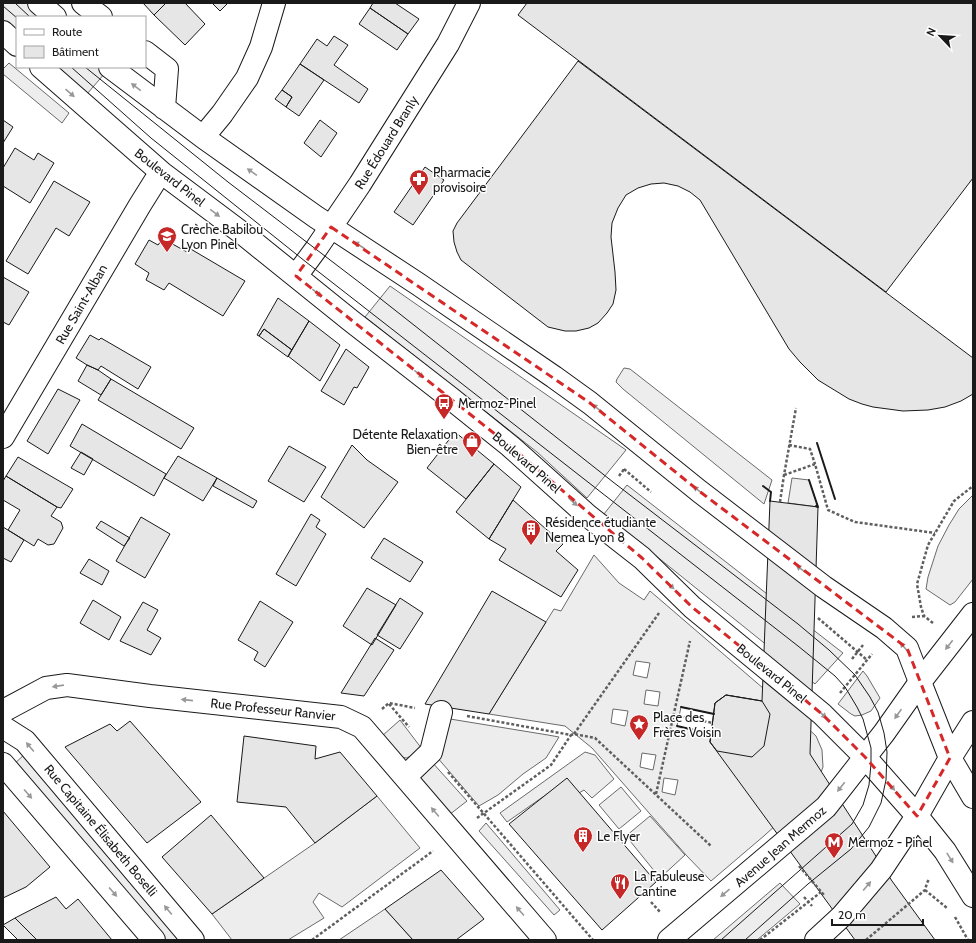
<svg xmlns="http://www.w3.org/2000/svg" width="976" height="943" font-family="Cabin,sans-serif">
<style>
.built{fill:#ededed;stroke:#6a6a6a;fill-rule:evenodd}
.building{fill:#e6e6e6;stroke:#1a1a1a}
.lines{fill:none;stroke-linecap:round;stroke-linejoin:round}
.minor-casing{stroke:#1a1a1a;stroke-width:24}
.major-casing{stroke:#1a1a1a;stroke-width:24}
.path{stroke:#5f5f5f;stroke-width:2.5;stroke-dasharray:3 2;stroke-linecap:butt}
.minor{stroke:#fff;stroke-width:22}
.major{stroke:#fff;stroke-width:22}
.tram{stroke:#1a1a1a;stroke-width:1}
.wall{stroke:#1a1a1a;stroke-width:2}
.oneway{fill:#989898}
.marked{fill:none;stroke:#d62828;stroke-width:3;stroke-dasharray:8 5;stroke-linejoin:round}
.labels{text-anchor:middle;stroke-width:3;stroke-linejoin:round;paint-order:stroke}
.street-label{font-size:13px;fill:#1a1a1a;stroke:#fff}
.poi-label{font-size:13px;fill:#1a1a1a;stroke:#fff;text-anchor:start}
</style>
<rect width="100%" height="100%" fill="#fff"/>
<path class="built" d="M3,3h25l16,14h-27v16l-14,-13z
M9,63l60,50 -7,10 -59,-49v-5z
M56,67h43l6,6 -18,21z
M390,286l236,164 -39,48 -50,-46 -172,-135z
M624,368l6,1 142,111 -8,24 -141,-115 -7,-7 1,-3z
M792,478l17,2 9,27 -30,-4z
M627,485l216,168 -28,31 -211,-170z
M973,495v84l-18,23 -5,3 -24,-16 2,-12 10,-31 11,-21 10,-16z
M594,555l25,28 25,17 6,-9 128,110 38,35 6,14 1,17 -9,23 -49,45 -54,46 -25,-26 -94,-107 -27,-22 -76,-12 65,-105 7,2zM636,661l14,2 -3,15 -14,-3zM646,690l14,2 -2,14 -14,-2zM726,695l36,6 8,13 -18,43 -35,-6 -7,-9 1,-8 -34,-8 4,-19 33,7 1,-11zM613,709l15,2 -3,15 -14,-3zM642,753l14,2 -3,15 -13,-3zM664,778l14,2 -3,15 -13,-3z
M863,671l4,5 13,22 -9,13 -9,4 -7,1 -4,-2 -13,-10z
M444,718l104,17 11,2 -13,21 -23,16 -25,21 -19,11 -43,-50z
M400,720l22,29 -15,9 -8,-1 -17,-21z
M27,752l158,188h-26l-148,-173z
M585,752l10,3 19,24 -22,19 -8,-8 -5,3 -12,-13 -60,42 -7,-9z
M431,761l36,40 -18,14 -30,-34 1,-8z
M621,787l20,24 -22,18 -20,-24z
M377,796l43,52 -78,59 -23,-14 -6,9 11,16 -36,22h-56l-20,-26 103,-71z
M650,816l35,39 -25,23 -34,-42z
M486,823l74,87 -6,5 -75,-84z
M780,883l20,21 -43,36h-44z
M385,909l28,31h-74z"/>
<path class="building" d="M143,3h23l-12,12z
M166,3h19l20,21 -20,21 -31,-30z
M212,3h16l-8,8z
M373,3h22l24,16 -11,15 -38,-26z
M527,3h446v175l-87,114 -368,-277z
M370,8l38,26 -11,16 -38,-26z
M334,36l14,9 -14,20 34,24 -9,14 -59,-39 17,-25 10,7z
M578,61l395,297v36l-12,7 -16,6 -17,3 -25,1 -30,-4 -11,-3 -13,-5 -31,-19 -18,-18 -11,-13 -89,-149 -10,-8 -12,-6 -14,-3 -13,1 -13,4 -12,7 -8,13 -6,15 -1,14 4,35 1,18 -3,14 -6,9 -9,10 -9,5 -13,3h-11l-17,-4 -87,-67 -4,-8 -3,-10 -1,-11 4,-8z
M300,64l24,16 -25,36 -13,-9 6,-10 -10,-7z
M282,90l10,7 -6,10 -11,-8z
M3,120l10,7 -10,16z
M320,120l17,13 -16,24 -17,-14z
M15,148l19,12 4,-7 16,10 -24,40 -27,-17v-18z
M425,167l19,13 -31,45 -19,-13z
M54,181l36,21 -21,34 -13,-8 -28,46 -22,-13z
M149,240l9,5 3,-4h6l20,11 2,-4 56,33 -22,35 -54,-33 -5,7 -18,-10 3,-7 -14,-9z
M3,277l26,15 -20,33 -6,-3z
M278,298l31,23 -17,29 -28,-21 -5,7 -2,-1z
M309,321l31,24 -20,36 -32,-25z
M264,329l28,21 -4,7 -29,-21z
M90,335l9,5 2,-2 50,29 -13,22 -37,-23 -3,4 -11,-5 -11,-7z
M346,349l23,18 -12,21 -3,-1 -10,18 -23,-14z
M87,365l11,5 13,9 -10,16 -23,-14z
M111,379l83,49 -13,21 -83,-49z
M58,389l22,11 -32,54 -21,-13z
M82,424l84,50 -12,22 -84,-50z
M455,432l39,32 -28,35 -39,-31z
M352,445l15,15 31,22 -34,46 -43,-31z
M289,446l37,21 -22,35 -36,-21z
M81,452l12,7 -9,16 -13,-7z
M178,456l39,22 -14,23 -39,-23z
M18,457l55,32 -12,19 -4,-1 -51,-31z
M494,464l27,23 -32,52 -33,-27z
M6,476l51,31 -6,9 10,6 2,6 -9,16 -6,1 -10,-6 -4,7 -26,-16 12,-20 -17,-10v-19z
M217,478l40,23 -4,7 -40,-22z
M513,500l50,44 -7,7 22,19 -17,27 -62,-37 7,-11 -17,-10z
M770,501l48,6 -8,247 82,127 43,59h-80l-145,-198 5,-39 11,-8 36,6z
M311,514l9,6 -4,7 10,7 -30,52 -20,-12z
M141,517l29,17 -25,44 -29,-17z
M101,521l29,17 -6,8 -28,-18z
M3,527l21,13 -13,22 -8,-4z
M384,538l39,24 -13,20 -39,-24z
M89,559l20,12 -7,14 -22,-12z
M367,588l29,17 -24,40 -29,-19z
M492,591l54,31 -57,92 -64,-10z
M400,598l23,15 -23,36 -23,-14z
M93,600l28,17 -12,23 -29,-17z
M260,601l33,21 -28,45 -11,-7 4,-8 -20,-12z
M143,602l15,8 -11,20 14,8 -10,17 -31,-14z
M375,638l19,12 -30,46 -23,-3z
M726,695l36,6 8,13 -6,32 -12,11 -35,-6 -7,-9 5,-39z
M130,721l71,81 -54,41 -82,-96 45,-23 7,7z
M244,736l72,10 -1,13 25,-7 37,44 -62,47 -29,-36 -49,-5z
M567,778l89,104 -54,48 -93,-106z
M3,811l47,56 -24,20 -23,11z
M211,815l53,63 -52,36 -50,-57z
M441,870l43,49 -28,21h-43l-28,-31z
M56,897l10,12 12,-10 34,41h-75l-22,-22z
M15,918l22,22h-19l-15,-15z"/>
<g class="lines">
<defs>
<path id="minor" d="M39,3l16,14
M83,3l18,14
M3,32l14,13
M145,52l22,17 -3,39
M41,67l121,106 80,60 108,87 99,77 61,49 77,69 55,43 50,49 130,107 43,43
M110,67l93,70 113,80 102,67 136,93 36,26 109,88 125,96 60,41 23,20 13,34
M203,137l19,-23 25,-36 14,-31 13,-44
M296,276l20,-27 44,-65 88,-140 21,-41
M3,437l137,-232 15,-24 7,-8
M3,711l43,-23 21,-3 83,11 191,21 21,10 183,213
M3,727l22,14 168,199
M3,764l151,176
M405,777l26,-25 10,-40"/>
<path id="major" d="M920,682l30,76 23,39
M865,757l52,59 28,35 28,45
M669,940l157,-133 58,-74 36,-51 53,-68
M816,940l26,-24 39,-46 36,-54 33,-58 23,-36"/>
</defs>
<use href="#minor" class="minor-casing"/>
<use href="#major" class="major-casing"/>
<path class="path" d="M789,445l21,4 5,15
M624,469l27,23
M784,475l31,-11 13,46 27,12 80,11
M619,476l6,-8
M780,502l4,-27 12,-67
M912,617l12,-1
M818,618l49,42
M933,623l-9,-7 -3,-9 -4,-23 11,-39 26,-44 19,-15
M852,659l11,-14
M840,693l32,-39
M389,704l20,23
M382,709l7,-6 26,5
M674,715l39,8
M467,716l104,19 3,-1 21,4 116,108
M574,734l85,-121
M448,772l145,168
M656,794l34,-153
M477,818l74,-53 20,-30
M799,866l25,29
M925,890l22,18
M804,897l8,9
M651,902l9,10
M955,917l13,23
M312,940l121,-89
M760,940l61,-48
M866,940l59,-50 2,-7 2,-4"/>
<use href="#minor" class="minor"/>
<use href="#major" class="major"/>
<path class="tram" d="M15,3l15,14
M3,6l14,12
M71,67l80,71 155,124 492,384 37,30 10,11 12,20 6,12 8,29v16l-2,21 -6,20 -11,19 -131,116
M85,67l143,115 144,110 241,190 185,142 31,26 26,25 15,22 8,15 6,21 3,19 -1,28 -5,23 -12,24 -18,22 -43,35 -63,56"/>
<path class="wall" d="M817,443l18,56
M809,480l9,27 -2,-1
M763,486l8,6 -1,9
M681,707l33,7
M677,726l34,8"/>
</g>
<defs><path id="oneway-solid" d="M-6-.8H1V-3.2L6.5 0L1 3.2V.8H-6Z"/></defs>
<g class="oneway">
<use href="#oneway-solid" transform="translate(136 87) rotate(-143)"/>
<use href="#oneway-solid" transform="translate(70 93) rotate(41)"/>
<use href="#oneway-solid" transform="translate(252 172) rotate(-145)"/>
<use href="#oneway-solid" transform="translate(215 213) rotate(37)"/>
<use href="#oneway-solid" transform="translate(359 245) rotate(-147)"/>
<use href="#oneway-solid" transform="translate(317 293) rotate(39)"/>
<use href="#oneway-solid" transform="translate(419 374) rotate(38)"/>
<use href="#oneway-solid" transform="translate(597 408) rotate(-141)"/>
<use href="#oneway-solid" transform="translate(698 490) rotate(-141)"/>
<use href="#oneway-solid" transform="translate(573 502) rotate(42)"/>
<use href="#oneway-solid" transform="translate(801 569) rotate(-143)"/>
<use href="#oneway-solid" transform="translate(670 585) rotate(44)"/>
<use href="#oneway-solid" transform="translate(949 645) rotate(128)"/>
<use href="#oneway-solid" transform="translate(904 647) rotate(-130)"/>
<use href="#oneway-solid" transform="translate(58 686) rotate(172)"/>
<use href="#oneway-solid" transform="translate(187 700) rotate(-174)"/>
<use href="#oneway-solid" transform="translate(822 714) rotate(43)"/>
<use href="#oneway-solid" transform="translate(898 714) rotate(125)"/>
<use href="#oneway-solid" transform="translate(30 747) rotate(-130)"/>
<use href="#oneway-solid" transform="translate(891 786) rotate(49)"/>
<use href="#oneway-solid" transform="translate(841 787) rotate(128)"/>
<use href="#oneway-solid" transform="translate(28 794) rotate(49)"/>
<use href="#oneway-solid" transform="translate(435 812) rotate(-130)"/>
<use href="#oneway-solid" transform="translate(950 858) rotate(58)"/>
<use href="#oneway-solid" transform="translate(867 886) rotate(-50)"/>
<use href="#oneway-solid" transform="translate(113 892) rotate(49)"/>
<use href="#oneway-solid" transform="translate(725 893) rotate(140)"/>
<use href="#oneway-solid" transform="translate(168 910) rotate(-130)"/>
<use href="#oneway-solid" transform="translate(520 911) rotate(-131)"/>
</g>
<path class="marked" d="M331,227l259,176 109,88 208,157 43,110 -33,58 -52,-59 -43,-43 -130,-107 -50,-49 -132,-112 -214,-170z"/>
<defs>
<symbol id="pharmacy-pin" viewBox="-11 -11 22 30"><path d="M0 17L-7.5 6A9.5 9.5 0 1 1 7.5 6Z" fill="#c62828" stroke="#fff"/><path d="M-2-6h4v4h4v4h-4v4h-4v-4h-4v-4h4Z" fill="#fff"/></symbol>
<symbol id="school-pin" viewBox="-11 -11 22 30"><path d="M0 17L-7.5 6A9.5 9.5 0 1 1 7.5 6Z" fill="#c62828" stroke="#fff"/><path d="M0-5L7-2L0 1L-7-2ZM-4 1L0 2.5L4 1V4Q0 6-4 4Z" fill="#fff"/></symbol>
<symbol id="bus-pin" viewBox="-11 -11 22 30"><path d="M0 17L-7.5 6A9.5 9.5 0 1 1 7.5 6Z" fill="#c62828" stroke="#fff"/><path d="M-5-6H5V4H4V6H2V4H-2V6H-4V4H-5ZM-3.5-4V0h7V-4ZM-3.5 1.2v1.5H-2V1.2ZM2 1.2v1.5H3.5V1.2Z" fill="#fff"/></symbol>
<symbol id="shop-pin" viewBox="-11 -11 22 30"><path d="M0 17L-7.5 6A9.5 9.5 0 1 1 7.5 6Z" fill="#c62828" stroke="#fff"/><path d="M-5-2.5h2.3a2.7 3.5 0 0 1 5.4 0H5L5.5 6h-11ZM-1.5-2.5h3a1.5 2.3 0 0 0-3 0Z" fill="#fff"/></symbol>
<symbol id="building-pin" viewBox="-11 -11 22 30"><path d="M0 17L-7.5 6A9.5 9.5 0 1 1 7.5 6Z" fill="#c62828" stroke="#fff"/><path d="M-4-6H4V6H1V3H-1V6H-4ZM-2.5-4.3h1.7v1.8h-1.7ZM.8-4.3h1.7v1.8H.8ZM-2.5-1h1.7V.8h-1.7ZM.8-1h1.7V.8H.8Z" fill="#fff"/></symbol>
<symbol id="sight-pin" viewBox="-11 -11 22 30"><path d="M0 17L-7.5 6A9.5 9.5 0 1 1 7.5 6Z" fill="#c62828" stroke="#fff"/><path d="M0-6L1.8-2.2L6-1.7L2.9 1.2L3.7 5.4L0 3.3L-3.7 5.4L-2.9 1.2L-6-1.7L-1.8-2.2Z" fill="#fff"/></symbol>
<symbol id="metro-pin" viewBox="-11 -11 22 30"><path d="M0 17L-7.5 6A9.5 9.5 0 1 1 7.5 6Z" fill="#c62828" stroke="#fff"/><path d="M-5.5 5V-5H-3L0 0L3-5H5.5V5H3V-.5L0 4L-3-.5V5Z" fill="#fff"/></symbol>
<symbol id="restaurant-pin" viewBox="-11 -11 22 30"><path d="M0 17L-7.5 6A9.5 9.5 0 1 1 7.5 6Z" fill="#c62828" stroke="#fff"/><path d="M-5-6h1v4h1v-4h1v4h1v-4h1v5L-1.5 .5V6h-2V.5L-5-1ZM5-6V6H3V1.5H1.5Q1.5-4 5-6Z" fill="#fff"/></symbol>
</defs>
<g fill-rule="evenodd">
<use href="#pharmacy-pin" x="408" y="168" width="22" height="30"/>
<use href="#school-pin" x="156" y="225" width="22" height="30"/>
<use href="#bus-pin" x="433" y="392" width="22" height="30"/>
<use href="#shop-pin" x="461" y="430" width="22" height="30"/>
<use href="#building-pin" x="520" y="518" width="22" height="30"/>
<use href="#sight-pin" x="628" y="713" width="22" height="30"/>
<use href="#building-pin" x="572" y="825" width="22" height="30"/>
<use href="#metro-pin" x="823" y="831" width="22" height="30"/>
<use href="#restaurant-pin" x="609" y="872" width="22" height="30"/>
</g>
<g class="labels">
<g class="street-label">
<text transform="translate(386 142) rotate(-58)" y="5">Rue Édouard Branly</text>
<text transform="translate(170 177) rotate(38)" y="5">Boulevard Pinel</text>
<text transform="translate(81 304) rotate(-60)" y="5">Rue Saint-Alban</text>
<text transform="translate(527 462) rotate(41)" y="5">Boulevard Pinel</text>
<text transform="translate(772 673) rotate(39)" y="5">Boulevard Pinel</text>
<text transform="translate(273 709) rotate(6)" y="5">Rue Professeur Ranvier</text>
<text transform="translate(101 830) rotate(50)" y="5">Rue Capitaine Élisabeth Boselli</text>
<text transform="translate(780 846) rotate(-41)" y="5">Avenue Jean Mermoz</text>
</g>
<g class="poi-label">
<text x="433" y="177">Pharmacie<tspan x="433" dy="15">provisoire</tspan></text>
<text x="181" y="234">Crèche Babilou<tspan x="181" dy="15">Lyon Pinel</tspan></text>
<text x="458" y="408">Mermoz-Pinel</text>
<text x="458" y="439" text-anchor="end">Détente Relaxation<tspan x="458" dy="15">Bien-être</tspan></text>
<text x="545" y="527">Résidence étudiante<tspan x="545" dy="15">Nemea Lyon 8</tspan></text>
<text x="653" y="722">Place des<tspan x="653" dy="15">Frères Voisin</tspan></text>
<text x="597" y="841">Le Flyer</text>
<text x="848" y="847">Mermoz - Pinel</text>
<text x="634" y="881">La Fabuleuse<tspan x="634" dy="15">Cantine</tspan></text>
</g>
</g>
<rect width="976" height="943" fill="none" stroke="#1a1a1a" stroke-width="8"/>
<rect x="16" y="16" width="130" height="52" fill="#ffffff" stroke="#a3a3a3"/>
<rect x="24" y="29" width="20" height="6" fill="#ffffff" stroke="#a3a3a3"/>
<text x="52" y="36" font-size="12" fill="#1a1a1a">Route</text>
<rect x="24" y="46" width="20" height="12" fill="#e6e6e6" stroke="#a3a3a3"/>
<text x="52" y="56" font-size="12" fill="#1a1a1a">Bâtiment</text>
<g transform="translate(940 36) rotate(295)" stroke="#ffffff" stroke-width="3" paint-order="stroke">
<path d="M0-3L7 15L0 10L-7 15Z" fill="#1a1a1a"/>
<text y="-6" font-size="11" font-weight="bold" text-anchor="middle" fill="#1a1a1a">N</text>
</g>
<path d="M832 919v6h91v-6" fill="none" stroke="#1a1a1a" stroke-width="2"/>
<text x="838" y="919" font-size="12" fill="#1a1a1a" stroke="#ffffff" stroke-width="3" paint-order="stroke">20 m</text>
</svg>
